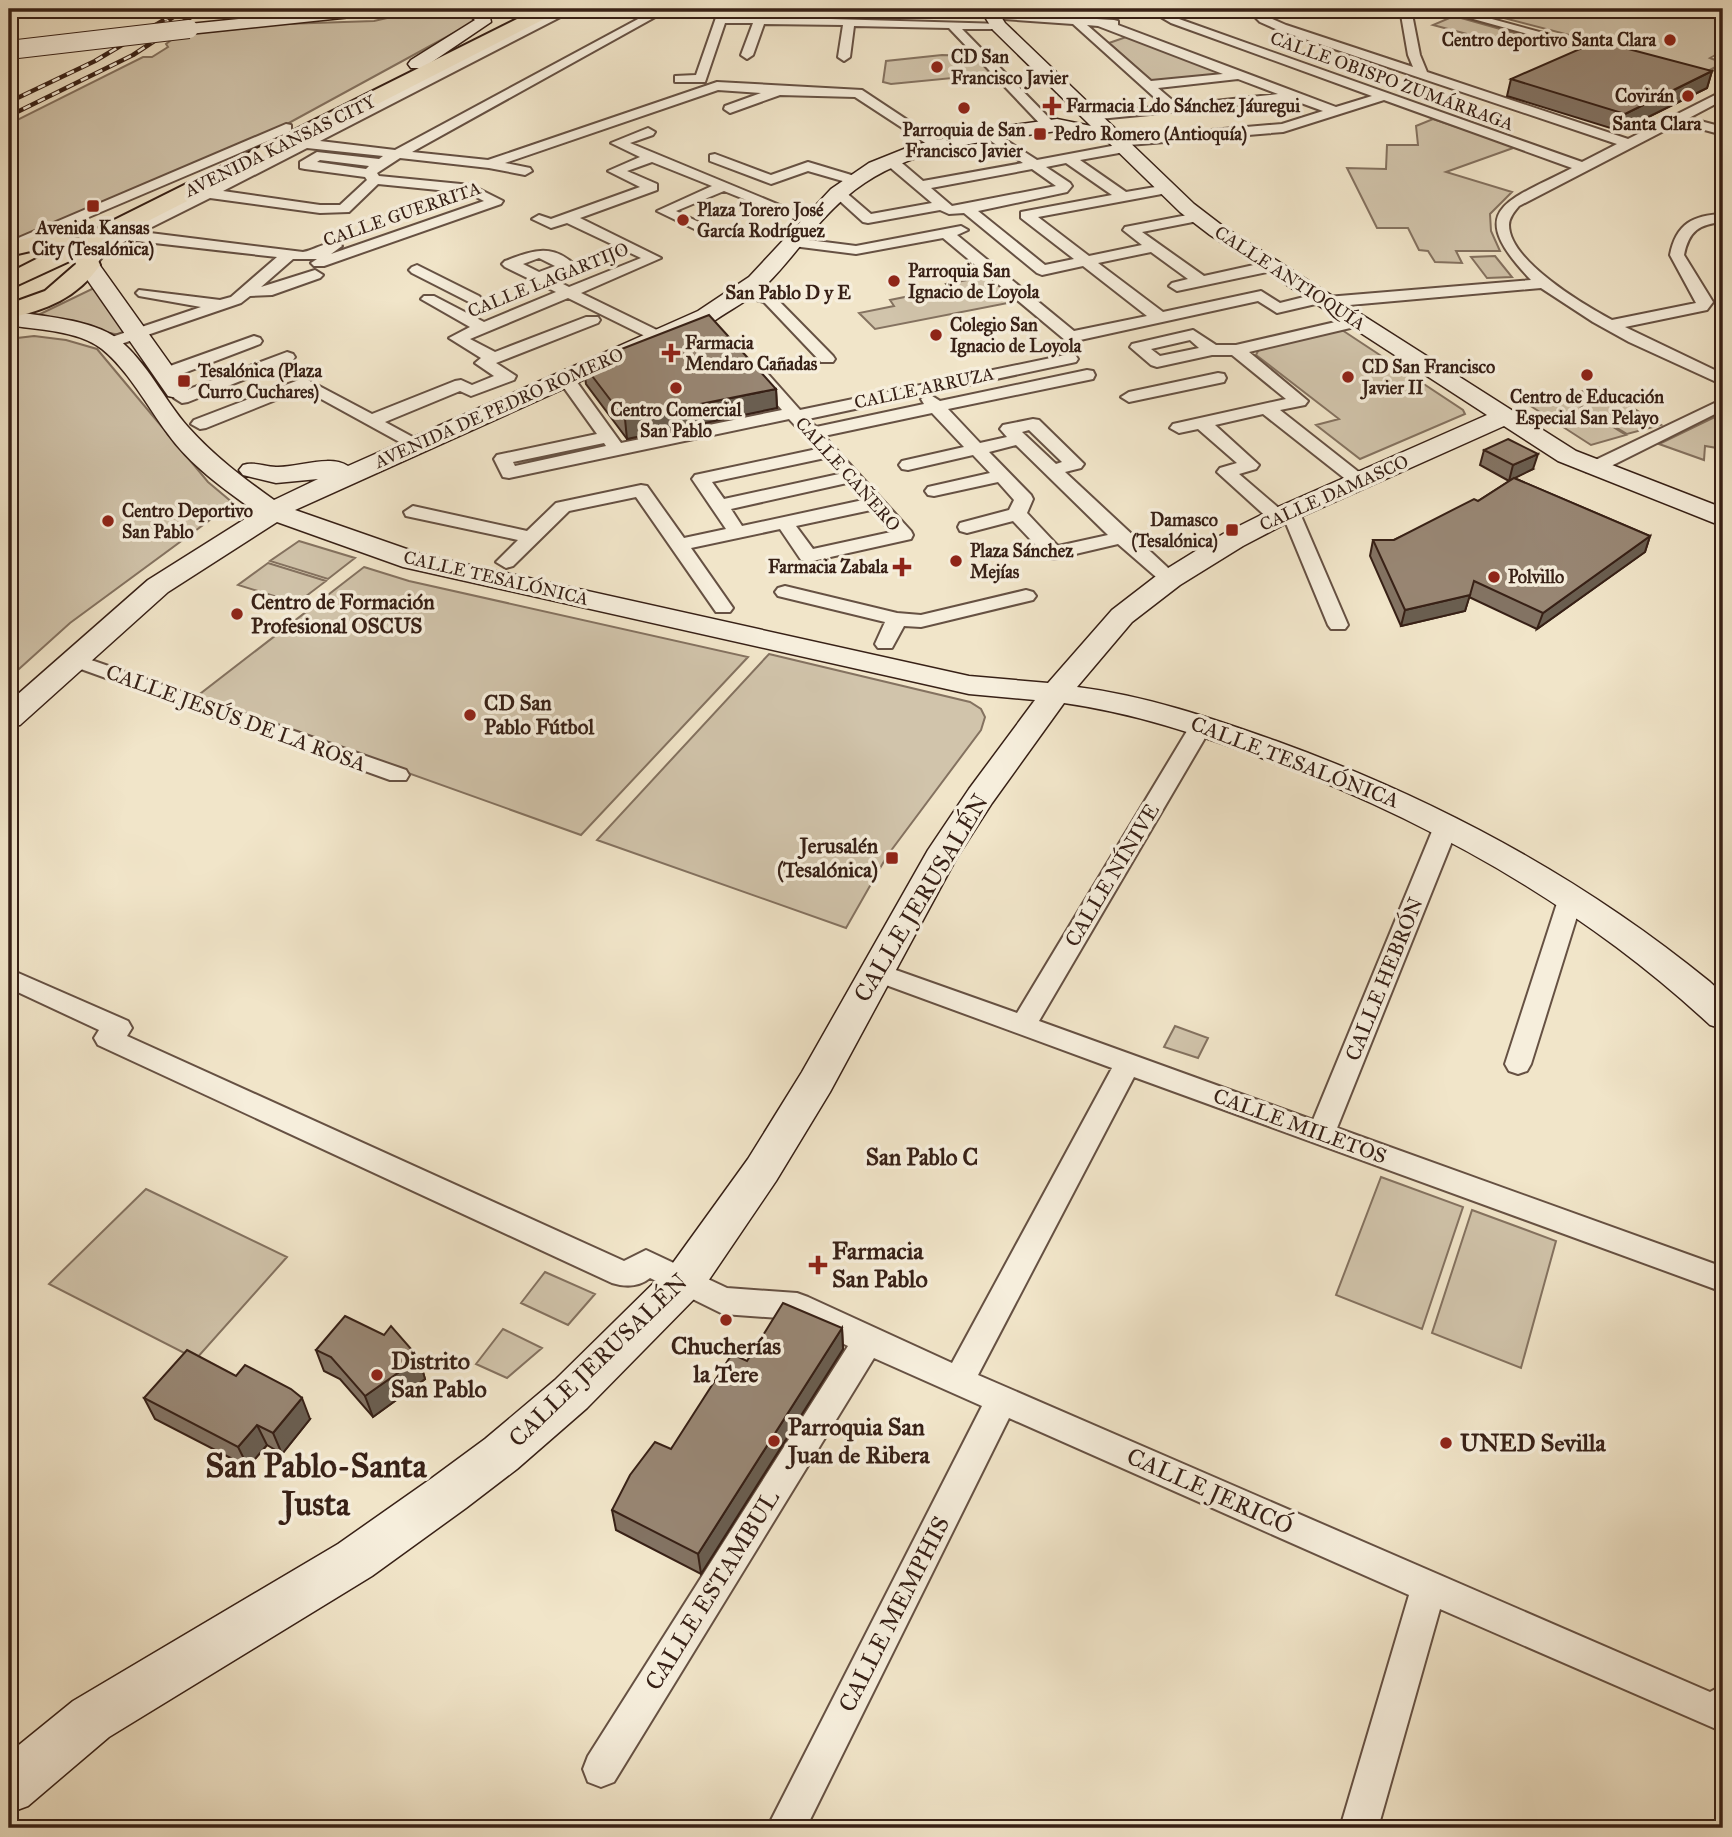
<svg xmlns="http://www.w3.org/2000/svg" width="1732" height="1837" font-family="'IM FELL Great Primer',serif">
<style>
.green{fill:#d1c4ab;stroke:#847260;stroke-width:2}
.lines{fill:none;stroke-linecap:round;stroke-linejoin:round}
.street-casing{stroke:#665143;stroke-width:4}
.secondary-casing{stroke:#372016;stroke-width:3}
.primary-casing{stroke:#372016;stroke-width:4}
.street{fill:#f6eedc;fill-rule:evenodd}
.secondary{fill:#f6eedc;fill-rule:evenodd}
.primary{fill:#f1e5c9;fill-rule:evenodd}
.rail-casing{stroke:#372016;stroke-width:4.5}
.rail{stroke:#f6eedc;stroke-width:2.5;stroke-dasharray:8;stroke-linecap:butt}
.secondary-bridge-casing{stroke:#372016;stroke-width:20;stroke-linecap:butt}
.secondary-bridge{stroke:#f6eedc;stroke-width:18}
.wall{fill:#837363;stroke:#372016;stroke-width:2}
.shaded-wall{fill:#6a5e50;stroke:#372016;stroke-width:2}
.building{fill:#988673;stroke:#372016;stroke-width:2}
.poi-dot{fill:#8f2418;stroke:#f6eedc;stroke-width:2.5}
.labels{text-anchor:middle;stroke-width:7;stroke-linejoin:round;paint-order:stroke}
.far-poi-label{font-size:18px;font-weight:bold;fill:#372016;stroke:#f6eedc;text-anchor:start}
.far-street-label{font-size:18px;fill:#372016;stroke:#f6eedc}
.far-neighbourhood-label{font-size:19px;font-weight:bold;fill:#372016;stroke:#f6eedc}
.poi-label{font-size:21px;font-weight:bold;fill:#372016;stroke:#f6eedc;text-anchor:start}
.street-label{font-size:21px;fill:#372016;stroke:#f6eedc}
.neighbourhood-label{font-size:23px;font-weight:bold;fill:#372016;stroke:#f6eedc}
.near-street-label{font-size:24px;fill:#372016;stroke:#f6eedc}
.near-poi-label{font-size:24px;font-weight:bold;fill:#372016;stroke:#f6eedc;text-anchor:start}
.near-district-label{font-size:33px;font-weight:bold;fill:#372016;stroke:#f6eedc}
</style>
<rect width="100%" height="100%" fill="#f1e5c9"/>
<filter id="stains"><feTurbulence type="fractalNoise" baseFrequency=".00286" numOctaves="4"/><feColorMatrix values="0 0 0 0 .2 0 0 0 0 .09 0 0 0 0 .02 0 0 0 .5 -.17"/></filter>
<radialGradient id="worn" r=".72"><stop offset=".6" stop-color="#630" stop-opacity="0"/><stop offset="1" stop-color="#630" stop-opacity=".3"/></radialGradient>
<path class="green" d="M426,9l33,1 16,8 -1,4 -187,102 -257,111 -21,6v-117l134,-67h9l16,-10 -2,-3 12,-9 106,-11 90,-3z
M1469,9h252l-2,44 -9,5 13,5 -15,8z
M1454,16l64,18 -21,8 -64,-17z
M1129,36l95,38 -71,8 -44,-39z
M942,55l36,1 16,18 -103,10 -8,-2 3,-21z
M1433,119l83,28 -70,25 66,20 -22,22 1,17 9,20h-44l6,12 -27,-1 -7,-11 -9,-1 -11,-22h-31l-30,-60 39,1 1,-24h31l-2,-19z
M1495,256l17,21 -25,1 -16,-21z
M989,276l29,25 -143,28 -16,-16 35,-7 -4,-6 59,-12 -3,-4z
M94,288l31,41 -1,7 -90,-19z
M1342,330l121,80 2,4 -105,45 -44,-34 23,-6 -83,-64 3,-6z
M34,336l32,4 31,9 111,133 25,21 -163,120 -61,55v-339z
M1598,387l63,38 -34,9 -62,-38z
M1563,396l63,39 -35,10 -62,-40z
M1723,413v36l-18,-3 -1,14 -45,-16z
M299,541l56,17 -27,21 -58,-18z
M268,563l58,18 -29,22 -59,-18z
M364,567l45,14 339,76 -167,178 -385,-138z
M769,654l201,48 11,7 4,8 -4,13 -94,126 -41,72 -249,-88z
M1175,1026l33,12 -10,20 -34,-11z
M1381,1177l82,30 -41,122 -86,-34z
M146,1189l141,68 -91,102 -147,-75z
M1472,1210l84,31 -35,127 -89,-35z
M545,1272l50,22 -27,31 -47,-22z
M503,1329l39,19 -35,30 -31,-14z"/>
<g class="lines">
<defs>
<path id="street" d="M562,9h14l-256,132 75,9 258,-139 6,3 -2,2 -245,136 76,8 229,-78 145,8 83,55 -7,4 -5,-1 -78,-51 -75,-2 -50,18 -6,-4 1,-3 36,-13 -43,-3 -213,73 25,5 2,3 -7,4 -36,-7 -89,-10 -23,15 2,3 92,9 32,16 -2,3 -177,62h-10l-3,-3 6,-4h-24l-32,28 54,-17 8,5 -3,3 -48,17 -22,1 -9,7 -126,43h-12l-2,-3 2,-3 98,-33 -62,-11 -3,-3 3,-3 81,10 11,-3 46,-40 -149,-17 -19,9 -16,19h-10l-3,-3 19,-22zM307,148l76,8 -4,3 -62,-7 -17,10v6l5,1 60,8 2,3 -27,25h-20l-97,-14zM320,160l49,6 -3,3 -49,-7zM378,184l90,9 16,8 -153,53 11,-8 -2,-3c-12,-3 -25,7 -37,9l-161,-20 68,-34 110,15 29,-1z
M719,9h10l-1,7 275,8 2,2 -6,3h-37l95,97 -7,4 -5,-1 -96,-101 -95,-2 -4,31 -6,4 -6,-4 5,-32 -79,-1 -11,31 -6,4 -6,-4 12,-32h-28l-20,59h-30v-6l21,-1z
M1147,9h14l18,10 403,143 35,-18 -339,-114 -18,-8 -13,-13h12l9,8 18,8 127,42 -5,-12 -8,-46h11l9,46 7,17 201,67 95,-48v9l-34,18 34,9v8l-44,-12 -160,83c-5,6 -10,12 -10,19 0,36 75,80 103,95l84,-17 -26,-48c6,-31 23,-40 53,-41v8c-24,2 -34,9 -39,33l29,47 -6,8 -82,17 98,47v11l-94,-43 -36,-20 -52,-34 -214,19 -7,-4 -43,10 -19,-12 -187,41 -6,-2 -122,-102 -87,16 -63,-8 -7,-4 7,-4 63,8 105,-20 7,4 -11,5 117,96 73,-15 -64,-50 -41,9 -5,-2 -73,-60 -15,1 -9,-4 -72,13 -5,-1 -32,-29 2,-3h10l28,24 61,-11 -46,-39v-6h10l27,23 100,-18 -38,-26v-6l5,-1 47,30 80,-15 -5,-3 7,-4 163,-14 41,-13 -30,-11 -204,20v-6l5,-1 70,-7 -91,-82 -84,-6 -2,-2 6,-3 121,7 4,1v4l218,82 36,-11 -201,-73zM1087,25l11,1 125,48 -72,7zM1238,79l40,15 -100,11 -20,-17zM1384,100l188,68c-66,34 -109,41 -41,112l-204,17 -7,-4 -40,10 -19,-12 -98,21 -65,-49 53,-11 37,27 -16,4 -3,3 8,5 95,-20 8,-5 -8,-5 -68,15 -62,-44 61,-12 2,-3 -7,-4 -73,14 -2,3 19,15 -53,11 -51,-39 129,-24 7,-4 -7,-4 -41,7 -46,-32 50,-9 2,-3 -3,-3 154,-13zM1066,163l46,32 -91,17v6l53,41 -29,6 -67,-54 89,-19 5,-6 -2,-3 -24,-16zM1032,169l24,17 -104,20 -21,-18z
M1437,9h18l169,46 -6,4z
M286,124l5,1v6l-282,120v-9z
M648,128l7,4 -2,3 -23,8 188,78 -7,4 -5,-1 -82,-33 -48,20 45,22 -2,3h-10l-52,-25 55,-25 -60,-24 -25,9 30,13v6l-77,28 81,40 -80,35 84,41 2,3 -2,3h-12l-85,-42 -98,41 25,13 91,-35h12l2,3 -2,3 -102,40 20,13 -2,4 -43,16 -11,-5 -75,31 35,19 3,4 -3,4 -6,1 -111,-61 -97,39 -6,1 -9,-5 3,-4 110,-42 68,36 83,-33 6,-1 11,5 22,-9 -19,-13 6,-5 -32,-20 21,-11 -49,-28 3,-3h10l50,26 72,-30 -51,-25 -3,-3 3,-3c27,-10 46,-19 71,5l-25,12 18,9 72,-29 -74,-35 -16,5 -19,-9 7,-4 12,4 89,-32 -32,-16 32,-14 -29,-14zM539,258l16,8 -16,6 -16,-8z
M715,154l56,21 37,-13 50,15 2,3 -7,4 -45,-13 -37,13 -61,-23v-6z
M417,265l62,31 3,3 -8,5 -5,-2 -57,-29 -3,-3 3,-3z
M744,287l30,9 59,60 2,3 -2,3h-12l-57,-60 -25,-7 -3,-3z
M1357,317l8,5 -2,3 -114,27 59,49 -3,4 -25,5 85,67 3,4 -3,4h-12l-90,-71 -48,11 44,40 -3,4 -17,5 42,36 9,-5 9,6 49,114 -3,4h-14l-3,-4 -43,-104h-14l-54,-49 3,-4 17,-5 -39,-34 -19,4 -9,-5 3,-4 113,-25 -54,-44h-20l-55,12 -6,-2 -21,-18 2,-3 61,-14 23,15h20zM1190,340l9,8 -39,8 -9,-7z
M254,336l6,2 2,3 -2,3 -89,34 -6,1 -8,-5 2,-4z
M287,352l6,2 2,3 -2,3 -105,42 -6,1 -8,-5 2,-4z
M1070,354l6,2 2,3 -2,3 -268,57 8,8 108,-23 -3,-5 8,-5 11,7 147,-31 6,1 2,4 -2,4 -145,30 32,34 27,-6 -7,-8 3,-4 30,-6 6,1 45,44 -3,4 -16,4 115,107 -3,4h-14l-45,-39 -64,15 -7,-2 -34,-36 -46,12 -7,-2 -2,-4 2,-4 49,-13 5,-10 -16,-18 -64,14 -6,-1 -3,-4 3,-4 62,-14 -17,-18 -65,15 -6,-1 -3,-4 3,-4 62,-14 -32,-34 -108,23 87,95 2,4 -2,4 -103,23 -7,-2 -21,-31 -89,19 42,60 -3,4h-14l-80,-115 -67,14 -56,55 -7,2 -10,-6 22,-22 -112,-24 -2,-4 9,-6 114,25 29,-28 85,-18 6,1 37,52 42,-9 -34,-50 3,-4 122,-26 -28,-30 -280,59 -6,-1 -9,-18 3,-4 100,-21 -40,-56 8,-5 6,1 50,69 161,-33 -36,-41 8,-5 6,1 40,45zM1029,430l33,32 -6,2 -34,-32zM604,443l2,3 -91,20 -2,-4zM1016,445l92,90 -50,11 -31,-33 6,-14 -2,-4 -42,-43zM825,458l14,16 -115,25 -12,-17zM847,483l16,17 -121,26 -11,-17zM871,510l20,22 -78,17 -17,-23z
M1218,373l6,1 2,4 -2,4 -95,20 -8,-5 8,-5z
M1723,399v11l-124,62h-12l-3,-4 3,-4z
M785,586l112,27 24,2 105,-25 7,2 3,4 -3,4 -112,27 -17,-1 -12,22h-14l-3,-4 10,-22 -107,-26 -3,-4 3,-4z
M74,654l332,116 3,5 -3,5h-16l-323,-116 -3,-4 3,-4z
M1201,719l8,2 3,5 -173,295 274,99 122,-296 4,-5 8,-3 8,3 4,5 -122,304 386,139v25l-589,-215 -156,298 732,317 13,-7v47l-283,-123 -62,219h-38l69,-233 -400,-177 -203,410h-39l215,-422 -108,-48 -260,424 -13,5 -13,-5 -5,-13 5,-13 260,-410 -55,-27 -70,-5 -73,-36c-11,9 -25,9 -38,5l-514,-238 -4,-7 5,-8 -90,-42v-19l119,52 4,7 -5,8 497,225 22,-11 81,38 70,5 11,4 144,66 160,-295 -245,-90 -4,-6 4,-6 9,-3 141,50 173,-287 3,-5z
M1571,889l9,2 3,6 -52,167 -4,7 -9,3 -9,-3 -4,-7 54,-167 3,-6z"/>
<path id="secondary" d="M336,9h52l-8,5 -191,20 -8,-5 8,-5z
M462,9h20l7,4 2,9 -68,46h-12l-3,-4 3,-4 64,-40z
M980,9h16l9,14 189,181 30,23 352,224 147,57v17l-9,-2 -156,-62 -54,-35 -217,97 -44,23 -63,39 -48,37 -55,65c70,9 134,31 199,54 158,57 304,135 434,241l13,12v35l-13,-4c-128,-119 -284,-206 -448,-267 -65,-24 -128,-45 -198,-55l-72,100 -36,56 -126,233 -54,89 -76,112 -113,115 -70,61 -51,39 -94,68 -263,161 -81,69 -19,7v-60l64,-52 265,-157 94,-66 53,-39 70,-59 115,-113 78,-108 54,-87 126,-222 41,-61 66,-89 -66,-6 -566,-127 -126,-45 -109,70 -148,133 -11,2v-25l139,-122 108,-68c-32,-23 -65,-46 -88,-78 -21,-28 -39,-63 -66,-85 -24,-19 -65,-19 -93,-24v-14c31,5 83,8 109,28 29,23 46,61 70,88 26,29 55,51 86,73l44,-21 -42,4 -33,-8 -4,-5 4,-5c12,-4 21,2 33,2 21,1 53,-13 72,-1l350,-155 51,-34 82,-88 38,-26 45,-18 85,-18 58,-8 34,7 -98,-96zM1057,131l48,8 75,73 30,23 277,180 -218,96 -46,23 -63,39 -48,37 -64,73 -79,-7 -548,-122 -126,-44 419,-189c17,-12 38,-22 53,-37 27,-27 49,-62 79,-87 58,-50 139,-56 211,-66z
M88,259l8,1 90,126 3,5 -3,5 -9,2 -9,-2 -91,-131 3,-5z"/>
<path id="primary" d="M537,9h22l-3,4 -463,236 7,16c-23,33 -54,45 -91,53v-14l36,-13 31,-27 -2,-5 -65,30v-16l47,-24 -21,1 -26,6v-14l35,-7 34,3z"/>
</defs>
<use href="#street" class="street-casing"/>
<use href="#secondary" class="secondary-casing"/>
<use href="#primary" class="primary-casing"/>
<use href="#street" class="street"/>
<use href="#secondary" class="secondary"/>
<use href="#primary" class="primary"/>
<defs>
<path id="rail" d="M162,25l23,-16
M9,102l86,-41 74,-44
M9,116l124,-61 70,-46"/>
</defs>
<use href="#rail" class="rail-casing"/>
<use href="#rail" class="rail"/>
<defs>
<path id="secondary-bridge" d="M9,50l180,-21"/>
</defs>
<use href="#secondary-bridge" class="secondary-bridge-casing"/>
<use href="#secondary-bridge" class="secondary-bridge"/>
</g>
<path class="wall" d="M1712,71l-5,17 -87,43 -113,-35 4,-17z
M583,364l193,25 1,19 -150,31 -41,-55z
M1484,450l49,19 -19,9 136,58 -5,16 -108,77 -68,-32 -4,14 -64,15 -31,-70 3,-16h21l84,-39 36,-23 -5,3 -29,-16z
M842,1328l1,21 -142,225 -85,-44 -4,-20 59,-61 76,-88z
M316,1350l103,8 6,21 -52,38 -33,-38 -16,-8z
M144,1398l166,21 -28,35 -15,-9 -19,22 -93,-48z"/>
<path class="shaded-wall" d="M1712,71l-5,17 -87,43 5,-17z
M776,389l1,19 -150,31 -2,-20z
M1538,454l-5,15 -24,12 4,-16z
M1650,536l-5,16 -108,77 6,-16z
M1470,595l-5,16 -64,15 4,-16z
M842,1328l1,21 -142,225 -3,-20z
M419,1358l6,21 -52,38 -8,-21z
M302,1398l8,21 -28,35 -9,-21z
M257,1425l10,20 -19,22 -10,-20z"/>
<path class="building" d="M1598,41l114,30 -87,43 -114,-35z
M709,315l67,74 -151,30 -42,-55z
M1508,439l30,15 -25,11 -29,-15z
M1514,478l136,58 -107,77 -69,-32 -4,14 -65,15 -32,-70h21l80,-41 4,2z
M783,1303l59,25 -144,226 -86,-44 18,-35 25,-33 16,7 61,-95 15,7z
M345,1316l39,19 7,-9 28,32 -54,38 -34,-39 -15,-7z
M187,1350l49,26 9,-11 46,24 11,9 -29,35 -16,-8 -19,22 -94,-49z"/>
<g class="poi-dot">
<circle cx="1670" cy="40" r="7"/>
<circle cx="937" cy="67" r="7"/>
<circle cx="1688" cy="96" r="7"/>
<path d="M1048.5 95.5h7v7h7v7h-7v7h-7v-7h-7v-7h7z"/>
<circle cx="964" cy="108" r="7"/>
<rect x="1033" y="127" width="14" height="14" rx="3.5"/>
<rect x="86" y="199" width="14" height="14" rx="3.5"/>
<circle cx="683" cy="220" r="7"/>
<circle cx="894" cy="281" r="7"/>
<circle cx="936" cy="335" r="7"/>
<path d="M667.5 342.5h7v7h7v7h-7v7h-7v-7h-7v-7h7z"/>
<circle cx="1587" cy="375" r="7"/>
<circle cx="1348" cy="377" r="7"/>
<rect x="177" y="374" width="14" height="14" rx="3.5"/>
<circle cx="676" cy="388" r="7"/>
<circle cx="108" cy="521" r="7"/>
<rect x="1225" y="523" width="14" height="14" rx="3.5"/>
<circle cx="956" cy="561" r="7"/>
<path d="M898.5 556.5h7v7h7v7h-7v7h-7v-7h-7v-7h7z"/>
<circle cx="1494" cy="577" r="7"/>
<circle cx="237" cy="614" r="7"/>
<circle cx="470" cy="715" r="7"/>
<rect x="885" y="851" width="14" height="14" rx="3.5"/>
<path d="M814.5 1254.5h7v7h7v7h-7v7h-7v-7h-7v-7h7z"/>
<circle cx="726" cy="1320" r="7"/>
<circle cx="377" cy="1375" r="7"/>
<circle cx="774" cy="1441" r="7"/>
<circle cx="1446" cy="1443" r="7"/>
</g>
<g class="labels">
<g class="far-poi-label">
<text x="1656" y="46" text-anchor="end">Centro deportivo Santa Clara</text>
<text x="951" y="63">CD San<tspan x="951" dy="21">Francisco Javier</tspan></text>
<text x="1674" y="102" text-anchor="end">Covirán</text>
<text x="1066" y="112">Farmacia Ldo Sánchez Jáuregui</text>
<text x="964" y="136" text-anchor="middle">Parroquia de San<tspan x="964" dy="21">Francisco Javier</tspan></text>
<text x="1054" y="140">Pedro Romero (Antioquía)</text>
<text x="697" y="216">Plaza Torero José<tspan x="697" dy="21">García Rodríguez</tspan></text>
<text x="93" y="234" text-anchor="middle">Avenida Kansas<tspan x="93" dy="21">City (Tesalónica)</tspan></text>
<text x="908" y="277">Parroquia San<tspan x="908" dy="21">Ignacio de Loyola</tspan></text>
<text x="950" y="331">Colegio San<tspan x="950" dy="21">Ignacio de Loyola</tspan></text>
<text x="685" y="349">Farmacia<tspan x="685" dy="21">Mendaro Cañadas</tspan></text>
<text x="1362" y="373">CD San Francisco<tspan x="1362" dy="21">Javier II</tspan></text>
<text x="198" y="377">Tesalónica (Plaza<tspan x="198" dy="21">Curro Cuchares)</tspan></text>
<text x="1587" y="403" text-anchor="middle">Centro de Educación<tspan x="1587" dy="21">Especial San Pelayo</tspan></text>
<text x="676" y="416" text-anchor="middle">Centro Comercial<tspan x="676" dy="21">San Pablo</tspan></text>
<text x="122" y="517">Centro Deportivo<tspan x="122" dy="21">San Pablo</tspan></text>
<text x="1218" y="526" text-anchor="end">Damasco<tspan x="1218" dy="21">(Tesalónica)</tspan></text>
<text x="970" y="557">Plaza Sánchez<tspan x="970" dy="21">Mejías</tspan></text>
<text x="888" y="573" text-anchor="end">Farmacia Zabala</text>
<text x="1508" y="583">Polvillo</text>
</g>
<g class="far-street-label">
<text transform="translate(1392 81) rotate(20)" y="6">CALLE OBISPO ZUMÁRRAGA</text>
<text transform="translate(280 146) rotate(-26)" y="6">AVENIDA KANSAS CITY</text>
<text transform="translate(402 214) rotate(-19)" y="6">CALLE GUERRITA</text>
<text transform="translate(1290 278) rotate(33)" y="6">CALLE ANTIOQUÍA</text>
<text transform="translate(548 280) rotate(-22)" y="6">CALLE LAGARTIJO</text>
<text transform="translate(924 388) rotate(-12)" y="6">CALLE ARRUZA</text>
<text transform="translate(499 408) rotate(-24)" y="6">AVENIDA DE PEDRO ROMERO</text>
<text transform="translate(848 474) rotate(48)" y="6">CALLE CAÑERO</text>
<text transform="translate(1334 493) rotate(-24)" y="6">CALLE DAMASCO</text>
<text transform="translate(496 578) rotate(13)" y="6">CALLE TESALÓNICA</text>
</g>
<g class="far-neighbourhood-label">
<text x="1657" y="130">Santa Clara</text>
<text x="788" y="299">San Pablo D y E</text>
</g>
<g class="poi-label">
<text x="251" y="609">Centro de Formación<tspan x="251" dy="24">Profesional OSCUS</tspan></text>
<text x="484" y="710">CD San<tspan x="484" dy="24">Pablo Fútbol</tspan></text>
<text x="878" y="853" text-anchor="end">Jerusalén<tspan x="878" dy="24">(Tesalónica)</tspan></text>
</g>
<g class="street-label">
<text transform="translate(236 718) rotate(20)" y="7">CALLE JESÚS DE LA ROSA</text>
<text transform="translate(1295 762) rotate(21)" y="7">CALLE TESALÓNICA</text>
<text transform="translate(1112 875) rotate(-59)" y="7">CALLE NÍNIVE</text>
<text transform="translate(1384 979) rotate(-68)" y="7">CALLE HEBRÓN</text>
<text transform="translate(1300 1126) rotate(20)" y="7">CALLE MILETOS</text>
</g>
<g class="neighbourhood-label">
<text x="922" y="1165">San Pablo C</text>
</g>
<g class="near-street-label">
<text transform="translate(921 898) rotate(-59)" y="8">CALLE JERUSALÉN</text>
<text transform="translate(598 1360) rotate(-44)" y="8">CALLE JERUSALÉN</text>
<text transform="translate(1210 1491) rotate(24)" y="8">CALLE JERICÓ</text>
<text transform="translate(712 1590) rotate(-58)" y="8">CALLE ESTAMBUL</text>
<text transform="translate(894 1614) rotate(-63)" y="8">CALLE MEMPHIS</text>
</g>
<g class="near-poi-label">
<text x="832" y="1259">Farmacia<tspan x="832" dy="28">San Pablo</tspan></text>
<text x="726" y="1354" text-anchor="middle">Chucherías<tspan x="726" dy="28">la Tere</tspan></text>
<text x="391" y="1369">Distrito<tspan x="391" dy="28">San Pablo</tspan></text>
<text x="788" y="1435">Parroquia San<tspan x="788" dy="28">Juan de Ribera</tspan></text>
<text x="1460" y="1451">UNED Sevilla</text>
</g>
<g class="near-district-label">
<text x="316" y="1477">San Pablo-Santa<tspan x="316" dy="38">Justa</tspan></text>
</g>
</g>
<rect width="1732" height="1837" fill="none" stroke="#f1e5c9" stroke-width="35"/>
<rect x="10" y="10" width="1711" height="1816" fill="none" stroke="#372016" stroke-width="3.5"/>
<rect x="18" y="18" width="1697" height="1802" fill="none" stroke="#372016" stroke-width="2"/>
<rect width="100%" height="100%" filter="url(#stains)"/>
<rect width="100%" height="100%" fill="url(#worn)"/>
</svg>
